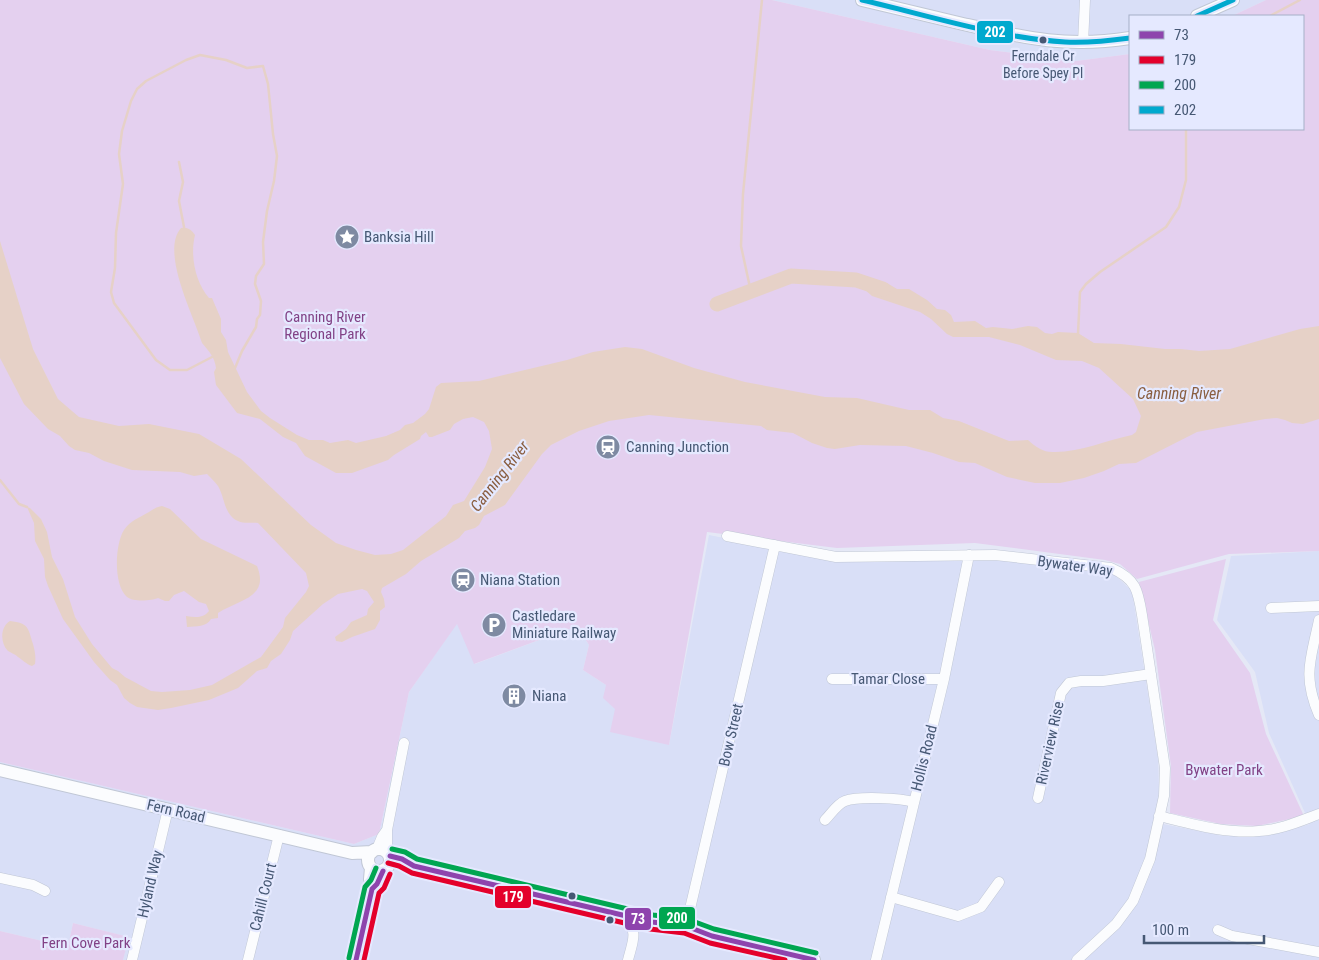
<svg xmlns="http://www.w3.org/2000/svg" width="1319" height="960" font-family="'Roboto Condensed',sans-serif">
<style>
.residential{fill:#d9dff7}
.green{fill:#e4d0ef}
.water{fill:#e6d1c7}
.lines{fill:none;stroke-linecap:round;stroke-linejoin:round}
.stream{stroke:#e6d1c7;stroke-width:2.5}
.river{stroke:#e6d1c7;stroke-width:15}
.minor-casing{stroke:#c0c7d5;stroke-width:11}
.tertiary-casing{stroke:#c0c7d5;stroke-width:14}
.minor{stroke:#fbfcfe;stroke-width:10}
.tertiary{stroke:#fbfcfe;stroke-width:12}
.bus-1-casing{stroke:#e5e9ff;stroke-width:9}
.bus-2-casing{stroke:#e5e9ff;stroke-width:9}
.bus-3-casing{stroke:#e5e9ff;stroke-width:9}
.bus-4-casing{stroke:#e5e9ff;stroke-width:9}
.bus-1{stroke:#8e44ad;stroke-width:5}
.bus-2{stroke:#e4002b;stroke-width:5}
.bus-3{stroke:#00a651;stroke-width:5}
.bus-4{stroke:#00a9ce;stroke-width:5}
.bus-dot{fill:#465874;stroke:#e5e9ff;stroke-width:2}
.labels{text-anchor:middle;stroke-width:4.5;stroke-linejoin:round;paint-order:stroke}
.bus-label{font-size:14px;fill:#465874;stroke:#e5e9ff}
.poi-label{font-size:15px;fill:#465874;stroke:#e5e9ff;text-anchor:start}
.park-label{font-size:15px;fill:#824286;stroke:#e5e9ff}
.street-label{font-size:15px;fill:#465874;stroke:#e5e9ff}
.water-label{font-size:16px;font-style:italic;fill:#895d3f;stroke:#e5e9ff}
.line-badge{stroke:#e5e9ff;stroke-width:2}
.badge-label{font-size:14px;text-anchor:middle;font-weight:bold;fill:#fff}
</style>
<rect width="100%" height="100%" fill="#e5e8f6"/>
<path class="residential" d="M772,0h494l-34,16h-102v38l-54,7 -86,-11z
M709,535l126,25 140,-2 129,12 11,5 17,16 26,167 1,27 -1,16 -5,21 70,14h44l43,-12 -41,-91 -14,-61 -38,-52 14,-64 88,-5v409h-1196l5,-23 -55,-14 -5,24 -68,-16v-169l354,82 25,-10 30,-142 48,-69 18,41 102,-38 12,19 -6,25 23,15 63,60z"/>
<path class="green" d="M0,0h772l218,50 86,11 54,-7v75h173v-113h-71l34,-16h53v551l-90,3 -92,25 -17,-15 -15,-4 -130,-17 -138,5 -130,-16 -38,213 -59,-13 5,-23 -12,-11 3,-13 -23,-15 6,-25 -12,-19 -103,38 -17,-40 -48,68 -30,142 -25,10 -354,-82z
M1226,559l-13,61 37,53 16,61 38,82 -47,10 -36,-2 -51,-11 1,-47 -16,-116 -16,-68z
M73,923l56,14 -6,23h-123v-29l68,16z"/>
<path class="water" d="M181,228c6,-1 10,1 14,7 -5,20 0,47 14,63h3l9,21v13l5,8 2,12 19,40 14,19 9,7 27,17 12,5h14l7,3 18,-3 8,3 30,-7 14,-6 5,-5 8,-2 12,-9 4,-5 7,-22 5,-4 38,-2 88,-21 26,-8 32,-5 17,2 52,19 51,14 80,15 32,1 52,12h21l13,8 16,3 50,20 19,-1c8,7 16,13 27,12 26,0 52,-12 77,-17l4,-3 5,-16 -8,-17 -34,-31 -17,-7 -26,-1 -36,-15 -31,-8h-36l-6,-3 -16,-15 -11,-7 -48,-16 -8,-7v-7l6,-2 17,3 10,6h12l18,11 10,9 8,1 6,5 3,7 21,-1 11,7 7,-1 19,2 16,-3 9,1 8,6 7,1 6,-2 20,1 16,10 27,1 44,5h16l18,2 31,-2 70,-20 19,-3v93l-16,5 -11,-1 -7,-3 -8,-2 -12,1 -68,13 -61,31 -17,1 -15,7 -20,7 -24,5h-25l-28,-6 -32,-14 -16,-1 -26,-9 -27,-7 -46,-1 -25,4 -8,-1 -15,-5 -19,-10 -26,-3 -6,-4 -112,-11 -40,6 -30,10 -28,14 -9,9 -37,51 -21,11 -5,9 -4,3 -10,3 -6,7 -38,23 -15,13 -24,14 -1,4 3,7 1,8 -5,4v9l-5,9 -23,8 -10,5 -6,-1 -1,-4 11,-8 5,-7 16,-7 1,-6 6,-7 -7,-11 -5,-2 -24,5 -15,10 -30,27 -3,9 -9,14 -10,7 -4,7 -10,3 -19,17 -29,12 -38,8 -13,2 -21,-3 -7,-4 -6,-5 -7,-13 -7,-5 -16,-18 -31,-43 -15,-33 -3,-9 -1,-18 -9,-18 -1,-18 -7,-16 3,1 11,11 6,13 5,25 11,22 12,38 17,27 20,24 6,3 7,6 26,14 11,1 28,-2 22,-5 49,-28 22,-30 2,-9 21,-26 3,-6 -3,-13 -48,-50c-7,-1 -14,1 -20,-2 -14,-6 -13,-23 -20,-35 -3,-4 -7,-8 -11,-12l-13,2 -14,-4 -48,-2 -28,-9 -15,-8 -14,-3 -6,-4 -9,-10 -12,-7 -24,-25 -24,-46v-117l33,108 25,50 21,18 40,9 30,-2 50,10 42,25 70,66 25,18 20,7 19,5 16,-1 12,-4 43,-34 7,-11 11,-4 21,-34 7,-18 -3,-18 -5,-9 -11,-5 -10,2 -9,5 -4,6 -18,7h-3l-3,-5 -5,4 -1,3 -26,16 -6,5 -36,13h-16l-31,-17 -9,-13 -13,-6 -23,-18 -23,-6 -21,-28 -2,-13 2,-4c-1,-10 -7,-17 -14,-25 -8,-27 -42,-91 -21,-115z
M162,506l8,3 31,30 56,27c13,32 -19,34 -39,47v5l-7,1c-4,8 -15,7 -24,8l-1,-11c8,1 17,3 23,-5l-3,-7 -7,-2 -15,-11 -10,4 -5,6h-4l-7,-3c-7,3 -25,4 -31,-1 -14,-12 -12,-53 -3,-67 7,-10 15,-12 25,-18 5,-3 7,-5 13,-6z
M10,621c19,2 18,7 23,23 2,8 3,12 2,20l-3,2c-6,-2 -9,-6 -14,-9 -3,-3 -7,-4 -10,-6 -8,-8 -8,-24 2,-30z"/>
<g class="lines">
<path class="stream" d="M1270,16l30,-16
M179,162l4,20 -4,19 5,26
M751,292l-10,-46 2,-52 19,-194
M1078,334l2,-42 6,-8 14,-12 66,-45 13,-20 7,-27v-51
M212,357l-25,13h-17l-14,-10 -42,-57 -3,-11 4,-24 1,-35 7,-49 -4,-30 3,-23 9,-30 6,-12 9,-8 40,-21 14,-5 26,5 21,8 16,-2 5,18 5,50 4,22 -3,25 -7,30 -4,31 1,22 -8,12 -1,8 6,17 -1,14 -3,4 -1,8 -14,24 -7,17
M0,480l19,24 8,3"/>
<path class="river" d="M717,304l74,-28 65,4 27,9"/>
<defs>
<path id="minor" d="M1083,43l2,-43
M727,536l109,21 159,-2 116,13c25,11 27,22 31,47l23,153 -1,28 -14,63 -17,42 -17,23 -39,36
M1271,608l48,-2
M1319,620c-8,39 -17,55 0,95
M832,679h112
M1038,798l23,-105 8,-10 12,-2h22l48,-7
M1159,816c33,8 66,18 100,15 21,-1 41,-10 60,-17
M825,820c6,-6 12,-16 20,-19 13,-5 55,-3 68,1
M377,849l5,-12 5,-7
M387,852v-22l17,-87
M0,878l33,7 12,6
M891,897l67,19 23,-9 18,-25
M626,915c12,19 7,25 2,45
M686,926l89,-381
M1218,930l14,6 87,16
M132,960l36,-151
M248,960l31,-125
M876,960l68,-281 25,-124"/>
<path id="tertiary" d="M862,0c34,8 68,16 101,24 62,14 103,24 167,14
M1197,16l36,-16
M0,770l352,83 20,-1
M368 860a11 11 0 1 1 22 0a11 11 0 1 1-22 0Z
M390,856l12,3 12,7 238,56 34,4 26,10 72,16 30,8
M356,960l16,-71 -2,-10 1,-11"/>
</defs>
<use href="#minor" class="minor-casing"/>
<use href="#tertiary" class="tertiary-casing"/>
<use href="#minor" class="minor"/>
<use href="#tertiary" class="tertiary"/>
<defs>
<path id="bus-1" d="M390,856l12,3 12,7 238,56 34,4 26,10 102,24
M356,960l16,-71 5,-5 6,-13"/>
<path id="bus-2" d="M388,863l11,3 13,7 238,56 34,4 26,10 75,17
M364,960l15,-67 5,-5 6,-14"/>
<path id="bus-3" d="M392,849l13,3 12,7 236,56 34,4 27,10 102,24
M349,958l16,-71 6,-7 5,-12"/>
<path id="bus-4" d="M862,0c65,15 136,38 203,42 22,1 43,-1 65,-4
M1197,16l36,-16"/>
</defs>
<use href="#bus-1" class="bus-1-casing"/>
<use href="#bus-2" class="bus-2-casing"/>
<use href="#bus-3" class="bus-3-casing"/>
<use href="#bus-4" class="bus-4-casing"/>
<use href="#bus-1" class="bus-1"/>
<use href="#bus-2" class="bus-2"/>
<use href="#bus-3" class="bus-3"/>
<use href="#bus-4" class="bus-4"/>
</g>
<defs>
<symbol id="sight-disc" viewBox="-11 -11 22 22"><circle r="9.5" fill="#7e8aa2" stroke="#e5e9ff"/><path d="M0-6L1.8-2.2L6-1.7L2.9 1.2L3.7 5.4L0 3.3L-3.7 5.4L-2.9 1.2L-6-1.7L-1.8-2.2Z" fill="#fff"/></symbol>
<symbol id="station-disc" viewBox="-11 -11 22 22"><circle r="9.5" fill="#7e8aa2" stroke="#e5e9ff"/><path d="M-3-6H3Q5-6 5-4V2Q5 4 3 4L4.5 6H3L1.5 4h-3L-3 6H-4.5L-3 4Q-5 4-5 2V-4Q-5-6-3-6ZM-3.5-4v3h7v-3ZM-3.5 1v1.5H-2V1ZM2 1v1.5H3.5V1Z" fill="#fff"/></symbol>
<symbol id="parking-disc" viewBox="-11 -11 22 22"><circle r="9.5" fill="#7e8aa2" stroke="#e5e9ff"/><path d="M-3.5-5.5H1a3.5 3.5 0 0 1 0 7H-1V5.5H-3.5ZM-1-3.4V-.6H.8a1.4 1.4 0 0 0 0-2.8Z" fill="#fff"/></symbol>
<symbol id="building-disc" viewBox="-11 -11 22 22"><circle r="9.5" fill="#7e8aa2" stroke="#e5e9ff"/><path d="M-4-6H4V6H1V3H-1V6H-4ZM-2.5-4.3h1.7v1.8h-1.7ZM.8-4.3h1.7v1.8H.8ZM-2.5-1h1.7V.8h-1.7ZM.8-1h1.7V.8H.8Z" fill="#fff"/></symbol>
</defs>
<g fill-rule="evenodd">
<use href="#sight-disc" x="333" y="223" width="28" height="28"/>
<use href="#station-disc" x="594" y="433" width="28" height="28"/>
<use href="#station-disc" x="449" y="566" width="28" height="28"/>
<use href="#parking-disc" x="480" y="611" width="28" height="28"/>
<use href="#building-disc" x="500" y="682" width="28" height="28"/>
</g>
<g class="bus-dot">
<circle cx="1043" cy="40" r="4.5"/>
<circle cx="572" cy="896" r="4.5"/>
<circle cx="610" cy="920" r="4.5"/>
</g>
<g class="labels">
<g class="bus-label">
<text x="1043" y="61">Ferndale Cr<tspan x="1043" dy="17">Before Spey Pl</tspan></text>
</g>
<g class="poi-label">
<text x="364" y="242">Banksia Hill</text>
<text x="626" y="452">Canning Junction</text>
<text x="480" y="585">Niana Station</text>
<text x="512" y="621">Castledare<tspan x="512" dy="17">Miniature Railway</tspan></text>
<text x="532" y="701">Niana</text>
</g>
<g class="park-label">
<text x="325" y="322">Canning River<tspan x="325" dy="17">Regional Park</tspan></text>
<text x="1224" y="775">Bywater Park</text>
<text x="86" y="948">Fern Cove Park</text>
</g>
<g class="street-label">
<text transform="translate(1075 566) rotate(8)" y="5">Bywater Way</text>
<text x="888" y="684">Tamar Close</text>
<text transform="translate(731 735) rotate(-77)" y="5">Bow Street</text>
<text transform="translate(1050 743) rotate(-78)" y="5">Riverview Rise</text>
<text transform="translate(924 758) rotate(-76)" y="5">Hollis Road</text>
<text transform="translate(176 811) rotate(13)" y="5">Fern Road</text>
<text transform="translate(150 884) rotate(-77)" y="5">Hyland Way</text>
<text transform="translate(263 897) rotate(-76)" y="5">Cahill Court</text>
</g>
<g class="water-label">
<text x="1179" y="399">Canning River</text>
<text transform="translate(499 476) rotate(-52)" y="6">Canning River</text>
</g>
</g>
<g class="line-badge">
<rect x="976" y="20" width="38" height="24" rx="5" fill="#00a9ce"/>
<rect x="494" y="885" width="38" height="24" rx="5" fill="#e4002b"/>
<rect x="658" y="906" width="38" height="24" rx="5" fill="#00a651"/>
<rect x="624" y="907" width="28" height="24" rx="5" fill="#8e44ad"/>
</g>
<g class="badge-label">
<text x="995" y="37">202</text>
<text x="513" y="902">179</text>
<text x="677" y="923">200</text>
<text x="638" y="924">73</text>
</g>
<rect x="1129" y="15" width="175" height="115" fill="#e5e9ff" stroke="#a5afc7"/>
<rect x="1139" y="31" width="25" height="8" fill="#8e44ad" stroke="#a5afc7"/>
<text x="1174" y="40" font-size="15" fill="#465874">73</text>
<rect x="1139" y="56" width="25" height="8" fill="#e4002b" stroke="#a5afc7"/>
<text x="1174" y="65" font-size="15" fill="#465874">179</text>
<rect x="1139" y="81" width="25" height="8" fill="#00a651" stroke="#a5afc7"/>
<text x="1174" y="90" font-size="15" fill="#465874">200</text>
<rect x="1139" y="106" width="25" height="8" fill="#00a9ce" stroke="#a5afc7"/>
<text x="1174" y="115" font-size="15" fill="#465874">202</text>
<path d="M1144 935v8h120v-8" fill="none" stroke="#465874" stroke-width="2.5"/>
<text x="1152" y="935" font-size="15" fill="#465874" stroke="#e5e9ff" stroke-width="4" paint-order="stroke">100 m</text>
</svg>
